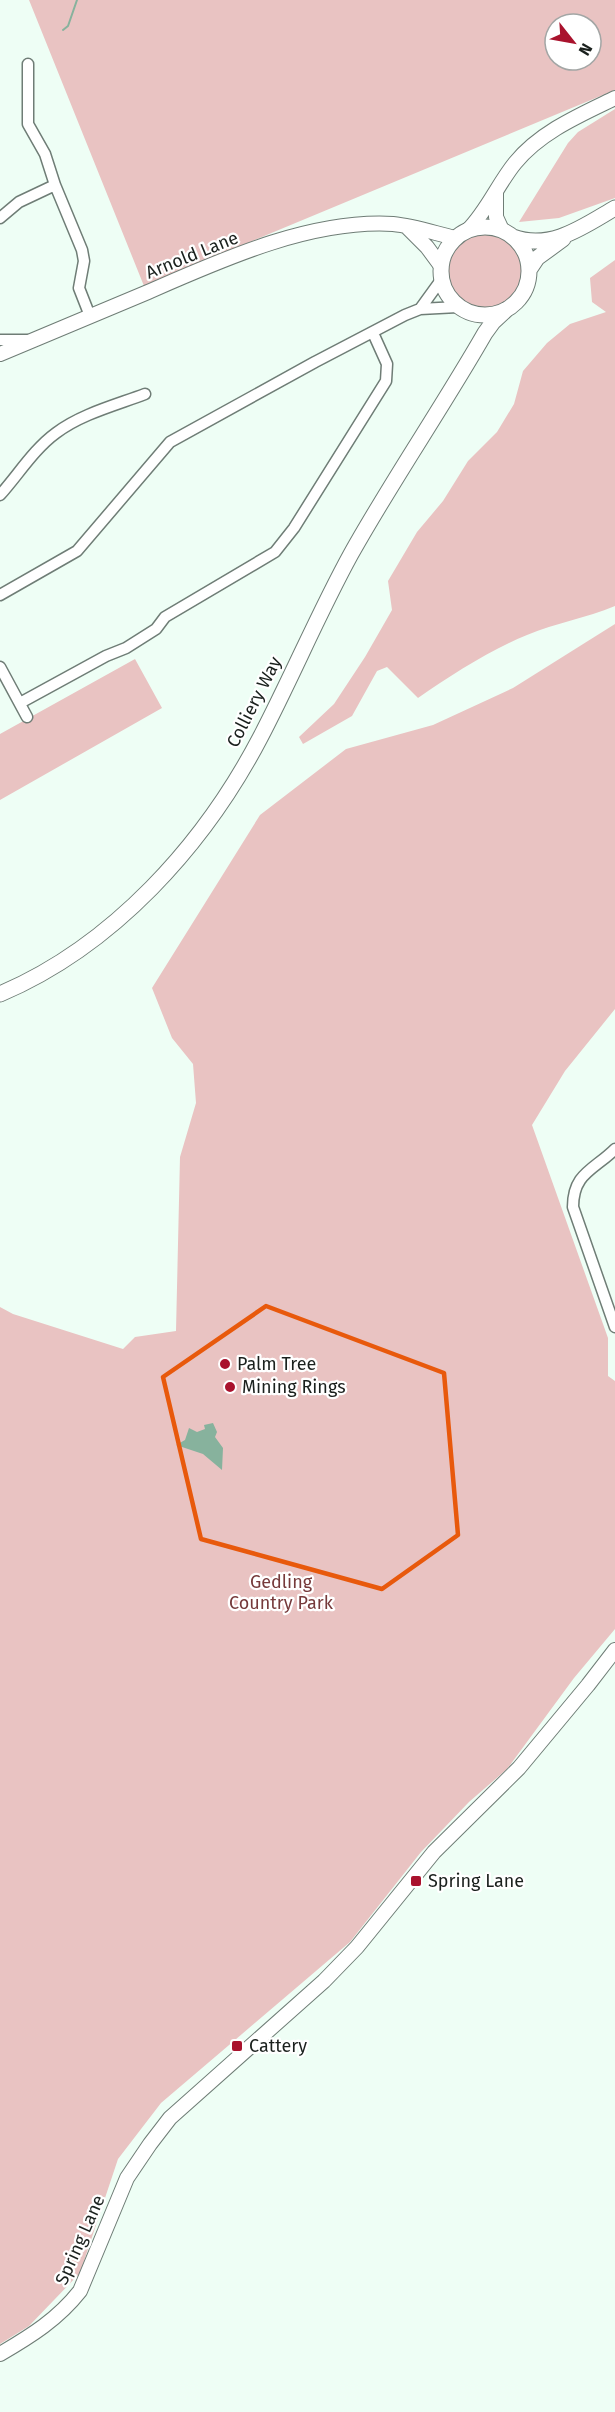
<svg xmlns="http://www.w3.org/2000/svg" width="615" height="2412" font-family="'Fira Sans',sans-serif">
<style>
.green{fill:#e9c3c2;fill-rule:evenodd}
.water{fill:#87b29d}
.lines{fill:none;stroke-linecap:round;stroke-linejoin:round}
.stream{stroke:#87b29d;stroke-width:2}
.street-casing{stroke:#6f7d76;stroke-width:13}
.secondary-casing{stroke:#6f7d76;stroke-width:16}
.primary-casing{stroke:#6f7d76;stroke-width:17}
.street{stroke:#fff;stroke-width:10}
.secondary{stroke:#fff;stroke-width:14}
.primary{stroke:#fff;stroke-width:15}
.marked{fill:none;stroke:#e8590c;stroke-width:4.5;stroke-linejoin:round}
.poi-dot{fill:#a9122d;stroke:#fff;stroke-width:2}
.labels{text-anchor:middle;stroke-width:4.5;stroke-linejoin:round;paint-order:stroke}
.street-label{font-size:18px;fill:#1a201d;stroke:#fff}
.poi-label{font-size:18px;fill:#1a201d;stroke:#fff;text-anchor:start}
.park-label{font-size:18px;fill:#763a3b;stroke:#fff}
</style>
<rect width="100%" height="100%" fill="#eefef5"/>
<path class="green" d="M29,0h586v90l-471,196zM555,24h36v36h-36z
M615,109v89l-56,20 -40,4 49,-79 10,-11z
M447 271a38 38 0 1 1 76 0a38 38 0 1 1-76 0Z
M615,260v346c-29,12 -59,17 -88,29 -39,16 -74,39 -109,63l-31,-31 -10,4 -25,45 -49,28 -4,-7 35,-33 31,-47 27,-47 -4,-29 29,-49 26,-31 25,-40 29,-29 17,-28 9,-33 24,-28 23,-19 36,-12 -14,-10 -2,-24z
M615,624v385l-50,62 -33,54 76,213v38l7,5v248l-41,49 -67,91 -38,33 -48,50 -71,90 -189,161 -43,56 -38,114 -51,53 -29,18v-1037l13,7 110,35 12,-12 41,-6 4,-174 16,-54 -3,-39 -21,-26 -20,-50 108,-173 86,-66 87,-24 80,-37z
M135,659l27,49 -162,92v-66z"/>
<path class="water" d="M213,1423l4,9 -2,5 8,11 -1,22 -19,-16 -27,-9 9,-5 4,-12 8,4 8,-3 -1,-4z"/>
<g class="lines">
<path class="stream" d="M63,30l5,-4 9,-26"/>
<defs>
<path id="street" d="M28,64v60l17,30 10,31
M0,218l19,-16 36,-17 27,65 2,11 -5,27 11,28
M420,309l21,-29
M0,340h27
M0,495c18,-20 34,-46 56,-62 25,-19 60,-28 89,-39
M0,595l77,-44 93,-109 145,-80 90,-47 15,-6 38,-2
M0,667l27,50
M20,703l86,-47 20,-8 30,-19 9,-12 110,-65 19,-24 92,-147 1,-17 -14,-31
M615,1149c-21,21 -42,24 -42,58l42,120"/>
<path id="secondary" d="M496,193v24l6,13
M406,226l21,21 14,19
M468,230c19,-19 30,-46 47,-67 25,-31 65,-48 100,-65
M0,354c49,-21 99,-41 148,-62 73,-32 163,-73 245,-68 21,2 41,9 62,14
M0,2354c31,-18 58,-35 80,-63l47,-113 23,-34 20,-26 154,-137 33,-34 77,-95 85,-84 69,-83 27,-35"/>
<path id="primary" d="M441 271a44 44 0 1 1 88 0a44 44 0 1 1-88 0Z
M513,237c38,14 71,-11 102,-29
M529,270l8,-12 26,-19
M0,994c113,-48 204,-149 260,-256 32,-61 58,-124 91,-184 42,-75 91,-146 134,-221l8,-11 14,-13"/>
</defs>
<use href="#street" class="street-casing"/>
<use href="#secondary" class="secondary-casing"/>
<use href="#primary" class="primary-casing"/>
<use href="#street" class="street"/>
<use href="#secondary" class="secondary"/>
<use href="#primary" class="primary"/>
</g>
<path class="marked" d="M266,1306l178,67 14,162 -76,54 -181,-50 -38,-162z"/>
<g class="poi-dot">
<circle cx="225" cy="1364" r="6"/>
<circle cx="230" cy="1387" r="6"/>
<rect x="410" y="1875" width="12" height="12" rx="3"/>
<rect x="231" y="2040" width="12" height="12" rx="3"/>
</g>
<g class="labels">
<g class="street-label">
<text transform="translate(192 255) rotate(-22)" y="6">Arnold Lane</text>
<text transform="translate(254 702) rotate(-63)" y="6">Colliery Way</text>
<text transform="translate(80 2240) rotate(-66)" y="6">Spring Lane</text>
</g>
<g class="poi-label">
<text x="237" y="1370">Palm Tree</text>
<text x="242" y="1393">Mining Rings</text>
<text x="428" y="1887">Spring Lane</text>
<text x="249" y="2052">Cattery</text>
</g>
<g class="park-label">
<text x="281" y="1588">Gedling<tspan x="281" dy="21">Country Park</tspan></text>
</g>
</g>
<g transform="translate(573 42) rotate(121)"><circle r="28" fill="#ffffff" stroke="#a3a6a5" stroke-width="1.5"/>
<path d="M0-4.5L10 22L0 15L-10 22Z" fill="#a9122d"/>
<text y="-9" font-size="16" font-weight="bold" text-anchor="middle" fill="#1a201d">N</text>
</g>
</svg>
